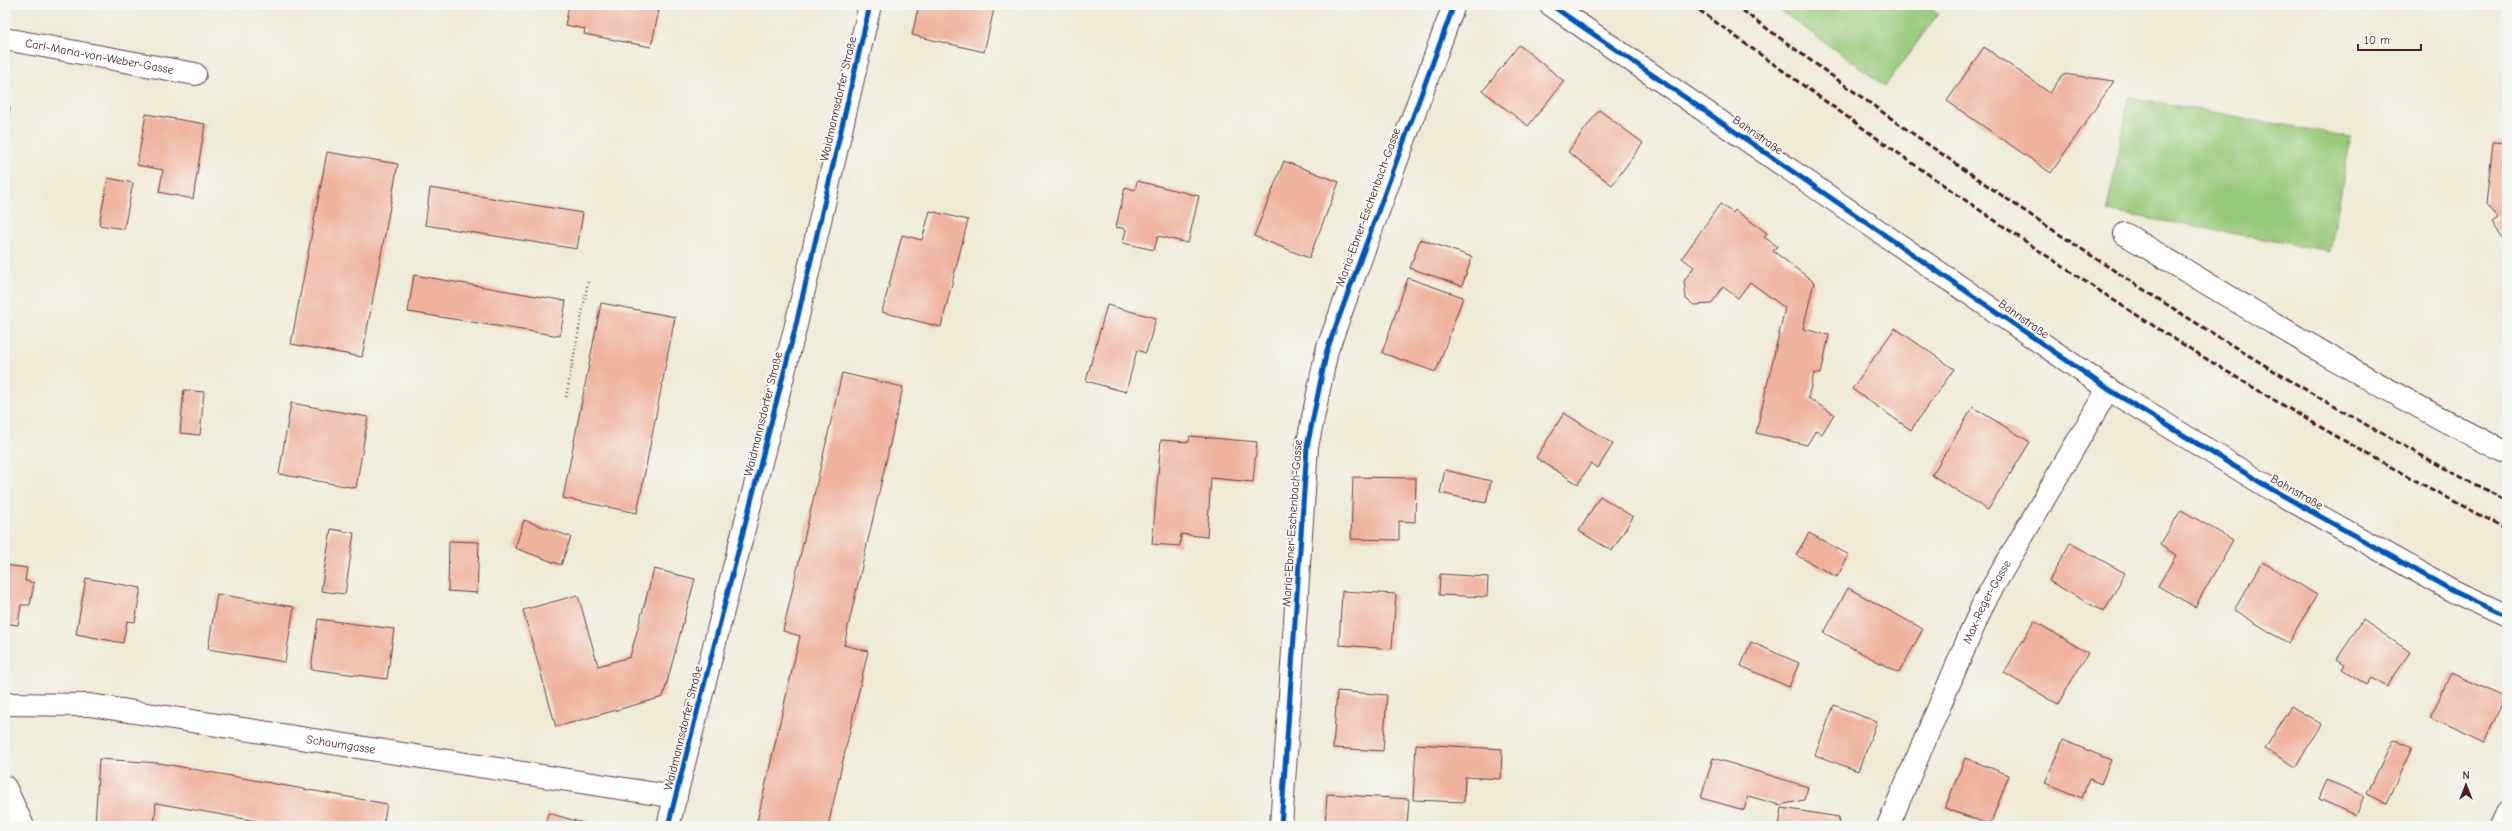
<svg xmlns="http://www.w3.org/2000/svg" width="2512" height="831" font-family="'Comic Neue',sans-serif">
<style>
.green{fill:#97c979;stroke:#707452}
.building{fill:#efb29d}
.lines{fill:none;stroke-linecap:round;stroke-linejoin:round}
.minor-casing{stroke:#633d45;stroke-width:24}
.path{stroke:#633d45;stroke-width:2.5;stroke-dasharray:1 3;stroke-linecap:butt}
.minor{stroke:#fff;stroke-width:22}
.rail{stroke:#4a1f2b;stroke-width:3;stroke-dasharray:6 3;stroke-linecap:butt}
.cycleway-casing{stroke:#f6f6f2;stroke-width:8}
.cycleway{stroke:#0057b8;stroke-width:5}
.labels{text-anchor:middle;stroke-width:4;stroke-linejoin:round;paint-order:stroke}
.street-label{font-size:12px;fill:#4a1f2b;stroke:#f6f6f2}
</style>
<rect width="100%" height="100%" fill="#f6f6f2"/>
<filter id="ink" filterUnits="userSpaceOnUse"><feTurbulence type="fractalNoise" baseFrequency=".025" numOctaves="2"/><feDisplacementMap in="SourceGraphic" scale="8" xChannelSelector="R" yChannelSelector="G"/><feConvolveMatrix kernelMatrix="1 2 1 2 8 2 1 2 1" color-interpolation-filters="sRGB"/></filter>
<filter id="wash" filterUnits="userSpaceOnUse"><feTurbulence type="fractalNoise" baseFrequency=".012" numOctaves="4" result="noise"/><feDisplacementMap in="SourceGraphic" scale="16" xChannelSelector="R" yChannelSelector="G"/><feGaussianBlur stdDeviation="0.9" result="paint"/><feColorMatrix in="noise" values="0 0 0 0 0 0 0 0 0 0 0 0 0 0 0 0 0 1.4 0 .05"/><feComposite in="paint" operator="in"/></filter>
<g filter="url(#wash)">
<rect width="100%" height="100%" fill="#eeead6"/>
<path class="green" d="M1773,5h152l13,9 -53,72z
M2128,97l223,40 -21,114 -223,-40z"/>
<g id="blocks">
<path class="building" d="M569,5h91l-9,42 -67,-13 1,-5 -20,-4z
M919,5h76l-11,47 -72,-17z
M1362,5h11l-4,5z
M1519,45l45,36 -36,45 -45,-35z
M1984,47l66,46 13,-19 51,7 -63,92 -104,-72z
M5,106l5,1 -4,24h-1z
M1599,110l44,33 -31,42 -44,-33z
M146,114l59,10 -12,75 -34,-7 4,-22 -26,-5z
M2493,142l14,1v100l-15,-20 6,-4 -12,-15z
M327,152l71,12 -36,193 -71,-13z
M1284,161l55,21 -30,76 -55,-22z
M108,178l25,5 -9,46 -25,-4z
M1137,181l62,15 -11,47 -30,-7 -4,14 -31,-7 3,-14 -10,-2 9,-40 10,3z
M430,188l153,25 -6,36 -152,-24z
M1720,204l13,9 2,-3 32,23 -3,4 13,9 -4,5 41,31 -11,47 26,6 -8,39 -7,-1 -6,25 26,16 -12,20 -6,-4 -9,15 -51,-12 29,-125 -35,-26 -12,16 -15,-11 -12,17 -17,1 -8,-6 -2,-18 10,-14 -12,-9z
M930,211l38,9 -27,107 -59,-15 20,-77 20,5z
M1420,239l52,18 -10,29 -52,-18z
M414,275l152,26 -6,35 -152,-24z
M1408,278l55,19 -27,75 -54,-19z
M601,303l74,14 -38,196 -74,-15z
M1107,305l49,13 -10,35 -9,-3 -11,42 -40,-11z
M1895,328l59,41 -43,61 -59,-41z
M842,373l61,14 -59,258 24,6 -40,175h-72l44,-190 -17,-5z
M184,390l20,2 -4,43 -20,-2z
M291,403l77,14 -12,71 -77,-14z
M1973,407l57,35 -42,68 -56,-35z
M1564,413l49,31 -15,24 -7,-5 -13,21 -42,-26z
M1190,436l67,6 -4,40 -42,-4 -4,59 -26,-3 -1,12 -28,-2 9,-104 28,2z
M1445,470l46,11 -5,22 -46,-10z
M1353,477l63,1 -1,44 -16,-1v19l-48,-1z
M1600,496l33,21 -21,34 -33,-20z
M2181,510l52,30 -38,67 -37,-21 18,-31 -16,-10z
M524,520l47,17 -10,28 -46,-17z
M331,529l23,4 -9,61 -24,-3z
M1809,533l40,22 -12,22 -41,-22z
M449,541l30,1 -2,51 -29,-2z
M2070,543l55,30 -21,39 -55,-31z
M2263,562l54,33 -29,48 -54,-33z
M5,565l22,3 -2,13 9,2 -4,22h-9l-3,20 -13,-2z
M654,569l41,10 -32,118 -107,30 -33,-117 55,-15 20,71 32,-9z
M1440,574l48,3 -1,20 -48,-2z
M86,578l55,10 -6,34 -8,-1 -4,22 -47,-9z
M1848,588l75,41 -24,44 -75,-40z
M1342,591l54,3 -4,55 -53,-4z
M217,594l77,13 -9,55 -77,-13z
M318,619l76,10 -7,50 -76,-10z
M2363,620l47,32 -23,35 -15,-9 -5,7 -25,-16 3,-5 -8,-5z
M2034,621l54,32 -30,51 -54,-31z
M1751,642l48,21 -10,24 -48,-21z
M2451,673l54,24 -21,46 -54,-25z
M1337,691l50,4 -4,56 -50,-3z
M1834,705l43,17 -19,49 -43,-16z
M2291,706l30,18 -25,43 -31,-18z
M2393,739l19,9 -26,55 -19,-9z
M2063,740l48,20 -10,24 -12,-5 -7,19 -37,-15z
M1416,744l86,5 -1,30 -36,-2 -1,25 -51,-2z
M1713,758l95,29 -4,13 -24,5 -32,-9 -4,14 -43,-12z
M1965,758l44,17 -19,50 -45,-17z
M99,759l60,4 228,41 -4,22h-99l-128,-23 -2,23h-59z
M2327,780l37,16 -8,19 -37,-16z
M1327,794l82,5 -2,27h-82z
M1782,808l57,9 -1,9h-59z
M548,813l46,13h-49z"/>
</g>
</g>
<g filter="url(#ink)">
<use href="#blocks" fill-opacity="0" stroke="#633d45" stroke-width="1"/>
<g class="lines">
<defs>
<g id="minor">
<path d="M1551,5l557,384 165,101 180,101 54,25"/>
<path id="s1" d="M5,39l190,35"/>
<path d="M2125,234c126,76 251,153 382,219"/>
<path id="s2" d="M5,704l85,1 586,92"/>
<path d="M5,787l18,39"/>
<path d="M668,826l127,-497 75,-324"/>
<path d="M1281,826l26,-379 20,-97 127,-345"/>
<path id="s3" d="M1888,826l96,-224 124,-213"/>
<path d="M2501,826l6,-13"/>
</g>
</defs>
<use href="#minor" class="minor-casing"/>
<path class="path" d="M566,397l22,-115"/>
<use href="#minor" class="minor"/>
<path class="rail" d="M1692,5c109,79 218,158 330,234 155,106 318,204 485,290
M1735,5c245,181 500,356 772,496"/>
<defs>
<path id="cycleway" d="M1551,5l557,384 165,101 180,101 54,25
M668,826l127,-497 75,-324
M1281,826l26,-379 20,-97 127,-345"/>
</defs>
<use href="#cycleway" class="cycleway-casing"/>
<use href="#cycleway" class="cycleway"/>
</g>
</g>
<g class="labels">
<g class="street-label">
<text dy="4" stroke="none"><textPath href="#s1" startOffset="96">Carl-Maria-von-Weber-Gasse</textPath></text>
<text transform="translate(838 99) rotate(-77)" y="4">Waidmannsdorfer Straße</text>
<text transform="translate(1758 135) rotate(35)" y="4">Bahnstraße</text>
<text transform="translate(1368 207) rotate(-70)" y="4">Maria-Ebner-Eschenbach-Gasse</text>
<text transform="translate(2024 319) rotate(35)" y="4">Bahnstraße</text>
<text transform="translate(763 414) rotate(-76)" y="4">Waidmannsdorfer Straße</text>
<text transform="translate(2297 492) rotate(30)" y="4">Bahnstraße</text>
<text transform="translate(1292 523) rotate(-86)" y="4">Maria-Ebner-Eschenbach-Gasse</text>
<text dy="4" stroke="none"><textPath href="#s3" startOffset="245">Max-Reger-Gasse</textPath></text>
<text transform="translate(683 728) rotate(-76)" y="4">Waidmannsdorfer Straße</text>
<text dy="4" stroke="none"><textPath href="#s2" startOffset="339">Schaumgasse</textPath></text>
</g>
</g>
<rect width="2512" height="831" fill="none" stroke="#f6f6f2" stroke-width="20"/>
<g transform="translate(2466 785)" stroke="#f6f6f2" stroke-width="3" paint-order="stroke">
<path d="M0-3L7 15L0 10L-7 15Z" fill="#4a1f2b"/>
<text y="-6" font-size="11" font-weight="bold" text-anchor="middle" fill="#4a1f2b">N</text>
</g>
<path d="M2358 44v6h63v-6" fill="none" stroke="#4a1f2b" stroke-width="2"/>
<text x="2364" y="44" font-size="12" fill="#4a1f2b" stroke="#f6f6f2" stroke-width="3" paint-order="stroke">10 m</text>
</svg>
